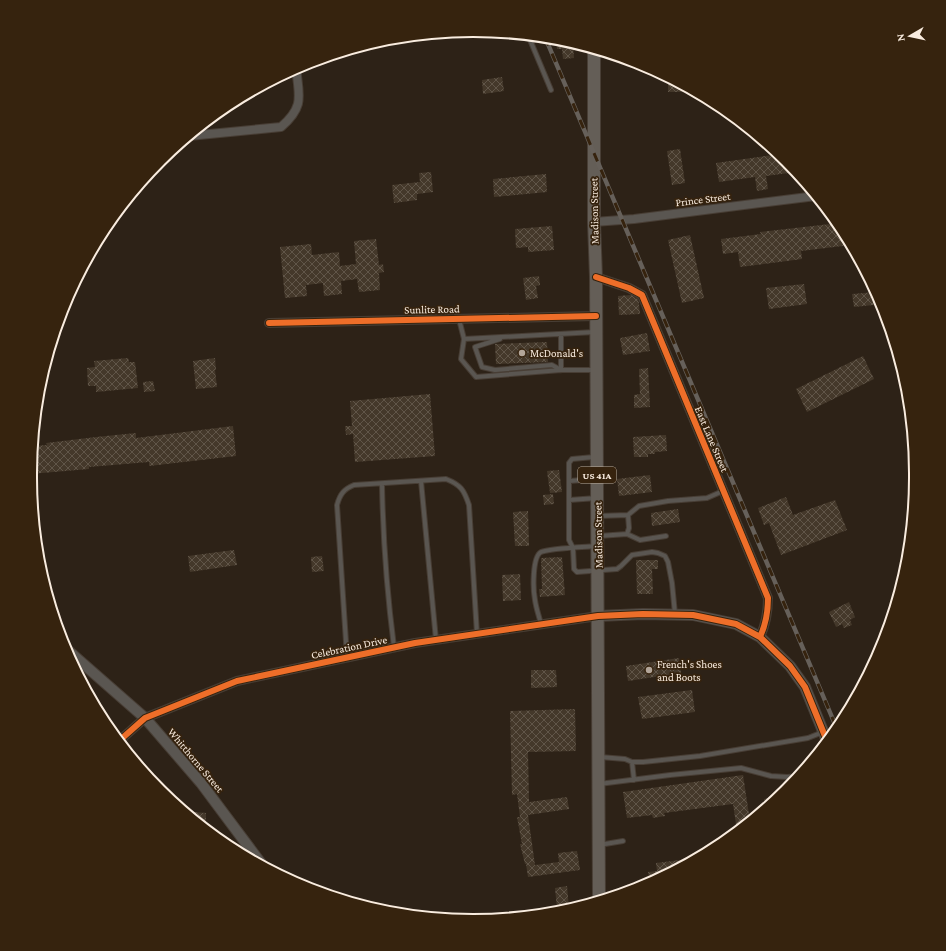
<svg xmlns="http://www.w3.org/2000/svg" width="946" height="951" font-family="'Crimson Pro',serif">
<style>
.building{fill:url(#building-cross-hatch)}
.lines{fill:none;stroke-linecap:round;stroke-linejoin:round}
.service-casing{stroke:#483e35;stroke-width:6}
.minor-casing{stroke:#483e35;stroke-width:10}
.tertiary-casing{stroke:#483e35;stroke-width:12}
.primary-casing{stroke:#483e35;stroke-width:14}
.service{stroke:#5a5651;stroke-width:4}
.minor{stroke:#5a5651;stroke-width:8}
.tertiary{stroke:#5a5651;stroke-width:10}
.primary{stroke:#645e57;stroke-width:12}
.rail-casing{stroke:#66605a;stroke-width:4.5}
.rail{stroke:#36230e;stroke-width:3;stroke-dasharray:9;stroke-linecap:butt}
.cycleway-casing{stroke:#36230e;stroke-width:8}
.cycleway{stroke:#ee6e29;stroke-width:6}
.poi-dot{fill:#b2a599;stroke:#36230e;stroke-width:1.5}
.labels{text-anchor:middle;stroke-width:3.5;stroke-linejoin:round;paint-order:stroke}
.shield{fill:#36230e;stroke:#beb0a0;stroke-width:1}
.shield-label{font-size:10px;font-weight:bold;fill:#f9ecdf}
.street-label{font-size:11px;fill:#f9ecdf;stroke:#36230e}
.poi-label{font-size:11px;fill:#f9ecdf;stroke:#36230e;text-anchor:start}
.rim{fill:none;stroke:#f9ecdf;stroke-width:2}
</style>
<defs>
<pattern id="building-cross-hatch" width="8" height="8" patternUnits="userSpaceOnUse"><rect width="8" height="8" fill="#44382a"/><path d="M0 0l8 8M0 8l8-8" fill="none" stroke="#605548"/></pattern>
</defs>
<rect width="100%" height="100%" fill="#2d2217"/>
<path class="building" d="M556,38l17,5 1,15 -11,1 -1,-10h-5z
M502,77l2,14 -21,3 -1,-14z
M668,77l10,6 17,9h-27z
M680,149l5,34 -13,2 -5,-34z
M779,154l7,6 10,12 -30,4 2,13 -11,2 -2,-14 -36,5 -3,-19z
M431,172l2,20 -16,2v6l-23,3 -2,-18 28,-3 -1,-9z
M546,174l1,18 -53,5 -1,-18z
M839,223l12,22 -50,6 1,8 -62,8 -2,-15 -15,2 -2,-15 40,-5 -1,-2z
M552,226l2,24 -26,2v-5l-12,1 -1,-19z
M690,235l14,63 -22,5 -14,-63z
M376,239l3,26 4,-1 1,8 -5,1 1,17 -21,2 -2,-13 -16,2 1,13 -18,2 -1,-13 -17,2 1,11 -22,2 -5,-51 31,-3 1,11 27,-3 1,14 16,-2 -2,-23z
M539,276l1,9 -4,1 2,12 -12,2 -3,-22z
M804,284l3,20 -38,5 -3,-21z
M876,292l7,12 -29,3 -2,-13z
M631,295l7,4 1,4 1,11 -21,1 -1,-19z
M647,333l3,18 -27,4 -3,-17z
M547,342l1,20 -52,2 -1,-20z
M863,356l11,23 -67,33 -11,-23z
M128,358l1,4h6l3,26 -42,4v-6h-8l-1,-18 8,-1 -1,-6z
M215,358l1,12h-1l2,17 -21,2 -3,-28z
M648,368l2,39 -16,1v-13l6,-1 -1,-25z
M153,381l2,10 -11,1 -1,-10z
M430,394l5,62 -80,6 -2,-28 -7,1 -1,-9h7l-2,-25z
M233,426l3,30 -87,10v-4l-60,5v2l-59,5 3,-28 14,-1 -1,-2 50,-6 40,-4v5z
M666,435l1,16 -12,1v2h-7v3h-14l-1,-20z
M559,470l3,22 -12,1 -3,-22z
M650,475l2,17 -33,4 -2,-17z
M553,494l1,10 -10,1 -1,-10z
M786,497l7,18 42,-15 12,30 -66,25 -12,-32 -5,2 -6,-17z
M678,509l2,13 -28,4 -1,-13z
M528,511l1,35h-14l-2,-34z
M234,550l3,15 -47,7 -2,-16z
M322,556l2,15 -12,1 -1,-15z
M562,557l3,38 -25,2 -1,-8h3l-1,-31z
M636,560h22v9h-6l1,25h-16z
M520,574l1,26 -18,1 -1,-26z
M849,602l6,15 -5,3 2,5 -8,3 -2,-4 -6,3 -7,-15z
M679,658l2,15 -53,8 -2,-15z
M531,670h25l1,17 -26,1z
M692,690l3,22 -53,7 -4,-22z
M575,709l1,42 -48,1 1,50 38,-5 2,12 -41,6 7,50 24,-3 -1,-9 19,-2 3,19 -52,7 -2,-13h-1l-5,-20h2l-5,-27h3l-3,-23 -5,1 -2,-84z
M743,775l7,46 -13,10 -4,-27 -69,9 1,3 -12,2 -1,-3 -25,3 -4,-26z
M780,796l-15,13 -1,-10z
M183,811l23,2v16l-3,-2z
M696,858h1l-47,25 -2,-11 9,-1 -1,-8z
M567,886l2,22 -12,1 -2,-21z"/>
<g class="lines">
<defs>
<path id="service" d="M528,35l23,55
M459,319l5,20
M500,339l-25,8 7,20 13,3 57,-5 9,5v-36
M595,370h-34l-85,7 -15,-18 3,-20 131,-7
M594,457l-22,2 -3,4v77l4,8 1,21 3,3 40,-3 4,-3 11,-11 20,-3 6,1 7,3 3,6 4,21 3,31
M421,481l15,159
M569,481l27,-2
M382,484c1,54 5,109 12,163
M569,500l28,-2
M598,516l30,-1 11,-9 29,-5 39,-3 16,-7
M627,534l13,6 26,-4
M599,536l28,-2 2,-6 -1,-13
M541,624c-2,-8 -5,-16 -6,-24 -2,-10 -3,-43 6,-48 9,-4 43,-5 56,-6
M347,657l-10,-152c3,-11 7,-16 17,-20l92,-6c15,6 18,11 23,26l8,129
M600,757l25,2 7,3h11l57,-6 108,-18 15,-6
M632,762l2,18
M599,784l71,-9 71,-7 30,8 16,1 12,-1
M599,845l24,-4"/>
<path id="minor" d="M189,136l92,-9c24,-21 18,-31 15,-59
M594,222l40,-3 182,-23
M596,277l33,11 13,7 126,303c0,15 -2,26 -8,39
M269,323l327,-7
M119,741l26,-23 92,-37 178,-38 183,-27"/>
<path id="tertiary" d="M598,616l45,-2 50,1 43,9 24,13 30,29 15,21 22,54
M64,647l81,71 56,65 62,83"/>
<path id="primary" d="M594,49v173l2,55 3,623"/>
</defs>
<use href="#service" class="service-casing"/>
<use href="#minor" class="minor-casing"/>
<use href="#tertiary" class="tertiary-casing"/>
<use href="#primary" class="primary-casing"/>
<use href="#service" class="service"/>
<use href="#minor" class="minor"/>
<use href="#tertiary" class="tertiary"/>
<use href="#primary" class="primary"/>
<defs>
<path id="rail" d="M545,37l292,692"/>
</defs>
<use href="#rail" class="rail-casing"/>
<use href="#rail" class="rail"/>
<defs>
<path id="cycleway" d="M596,277l33,11 13,7 126,303c0,15 -2,26 -8,39
M269,323l327,-7
M119,741l26,-23 92,-37 178,-38 183,-27 45,-2 50,1 43,9 24,13 30,29 15,21 22,54"/>
</defs>
<use href="#cycleway" class="cycleway-casing"/>
<use href="#cycleway" class="cycleway"/>
</g>
<g class="poi-dot">
<circle cx="522" cy="353" r="4"/>
<circle cx="649" cy="670" r="4"/>
</g>
<g class="labels">
<rect class="shield" x="578" y="467" width="38" height="16" rx="3"/>
<g class="shield-label">
<text x="597" y="479">US 41A</text>
</g>
<g class="street-label">
<text transform="translate(703 199) rotate(-7)" y="4">Prince Street</text>
<text transform="translate(594 211) rotate(-91)" y="4">Madison Street</text>
<text transform="translate(432 309) rotate(-1)" y="4">Sunlite Road</text>
<text transform="translate(712 439) rotate(67)" y="4">East Lane Street</text>
<text transform="translate(598 535) rotate(-91)" y="4">Madison Street</text>
<text transform="translate(349 647) rotate(-12)" y="4">Celebration Drive</text>
<text transform="translate(196 760) rotate(50)" y="4">Whitthorne Street</text>
</g>
<g class="poi-label">
<text x="530" y="357">McDonald's</text>
<text x="657" y="668">French's Shoes<tspan x="657" dy="13">and Boots</tspan></text>
</g>
</g>
<path d="M0 0H946V951H0ZM473 37H473A436 436 0 0 1 909 473V478A436 436 0 0 1 473 914H473A436 436 0 0 1 37 478V473A436 436 0 0 1 473 37Z" fill="#36230e" fill-rule="evenodd"/>
<path class="rim" d="M473 37H473A436 436 0 0 1 909 473V478A436 436 0 0 1 473 914H473A436 436 0 0 1 37 478V473A436 436 0 0 1 473 37Z"/>
<g transform="translate(910 36) rotate(261)" stroke="#36230e" stroke-width="3" paint-order="stroke">
<path d="M0-3L7 15L0 10L-7 15Z" fill="#f9ecdf"/>
<text y="-6" font-size="11" font-weight="bold" text-anchor="middle" fill="#f9ecdf">N</text>
</g>
</svg>
